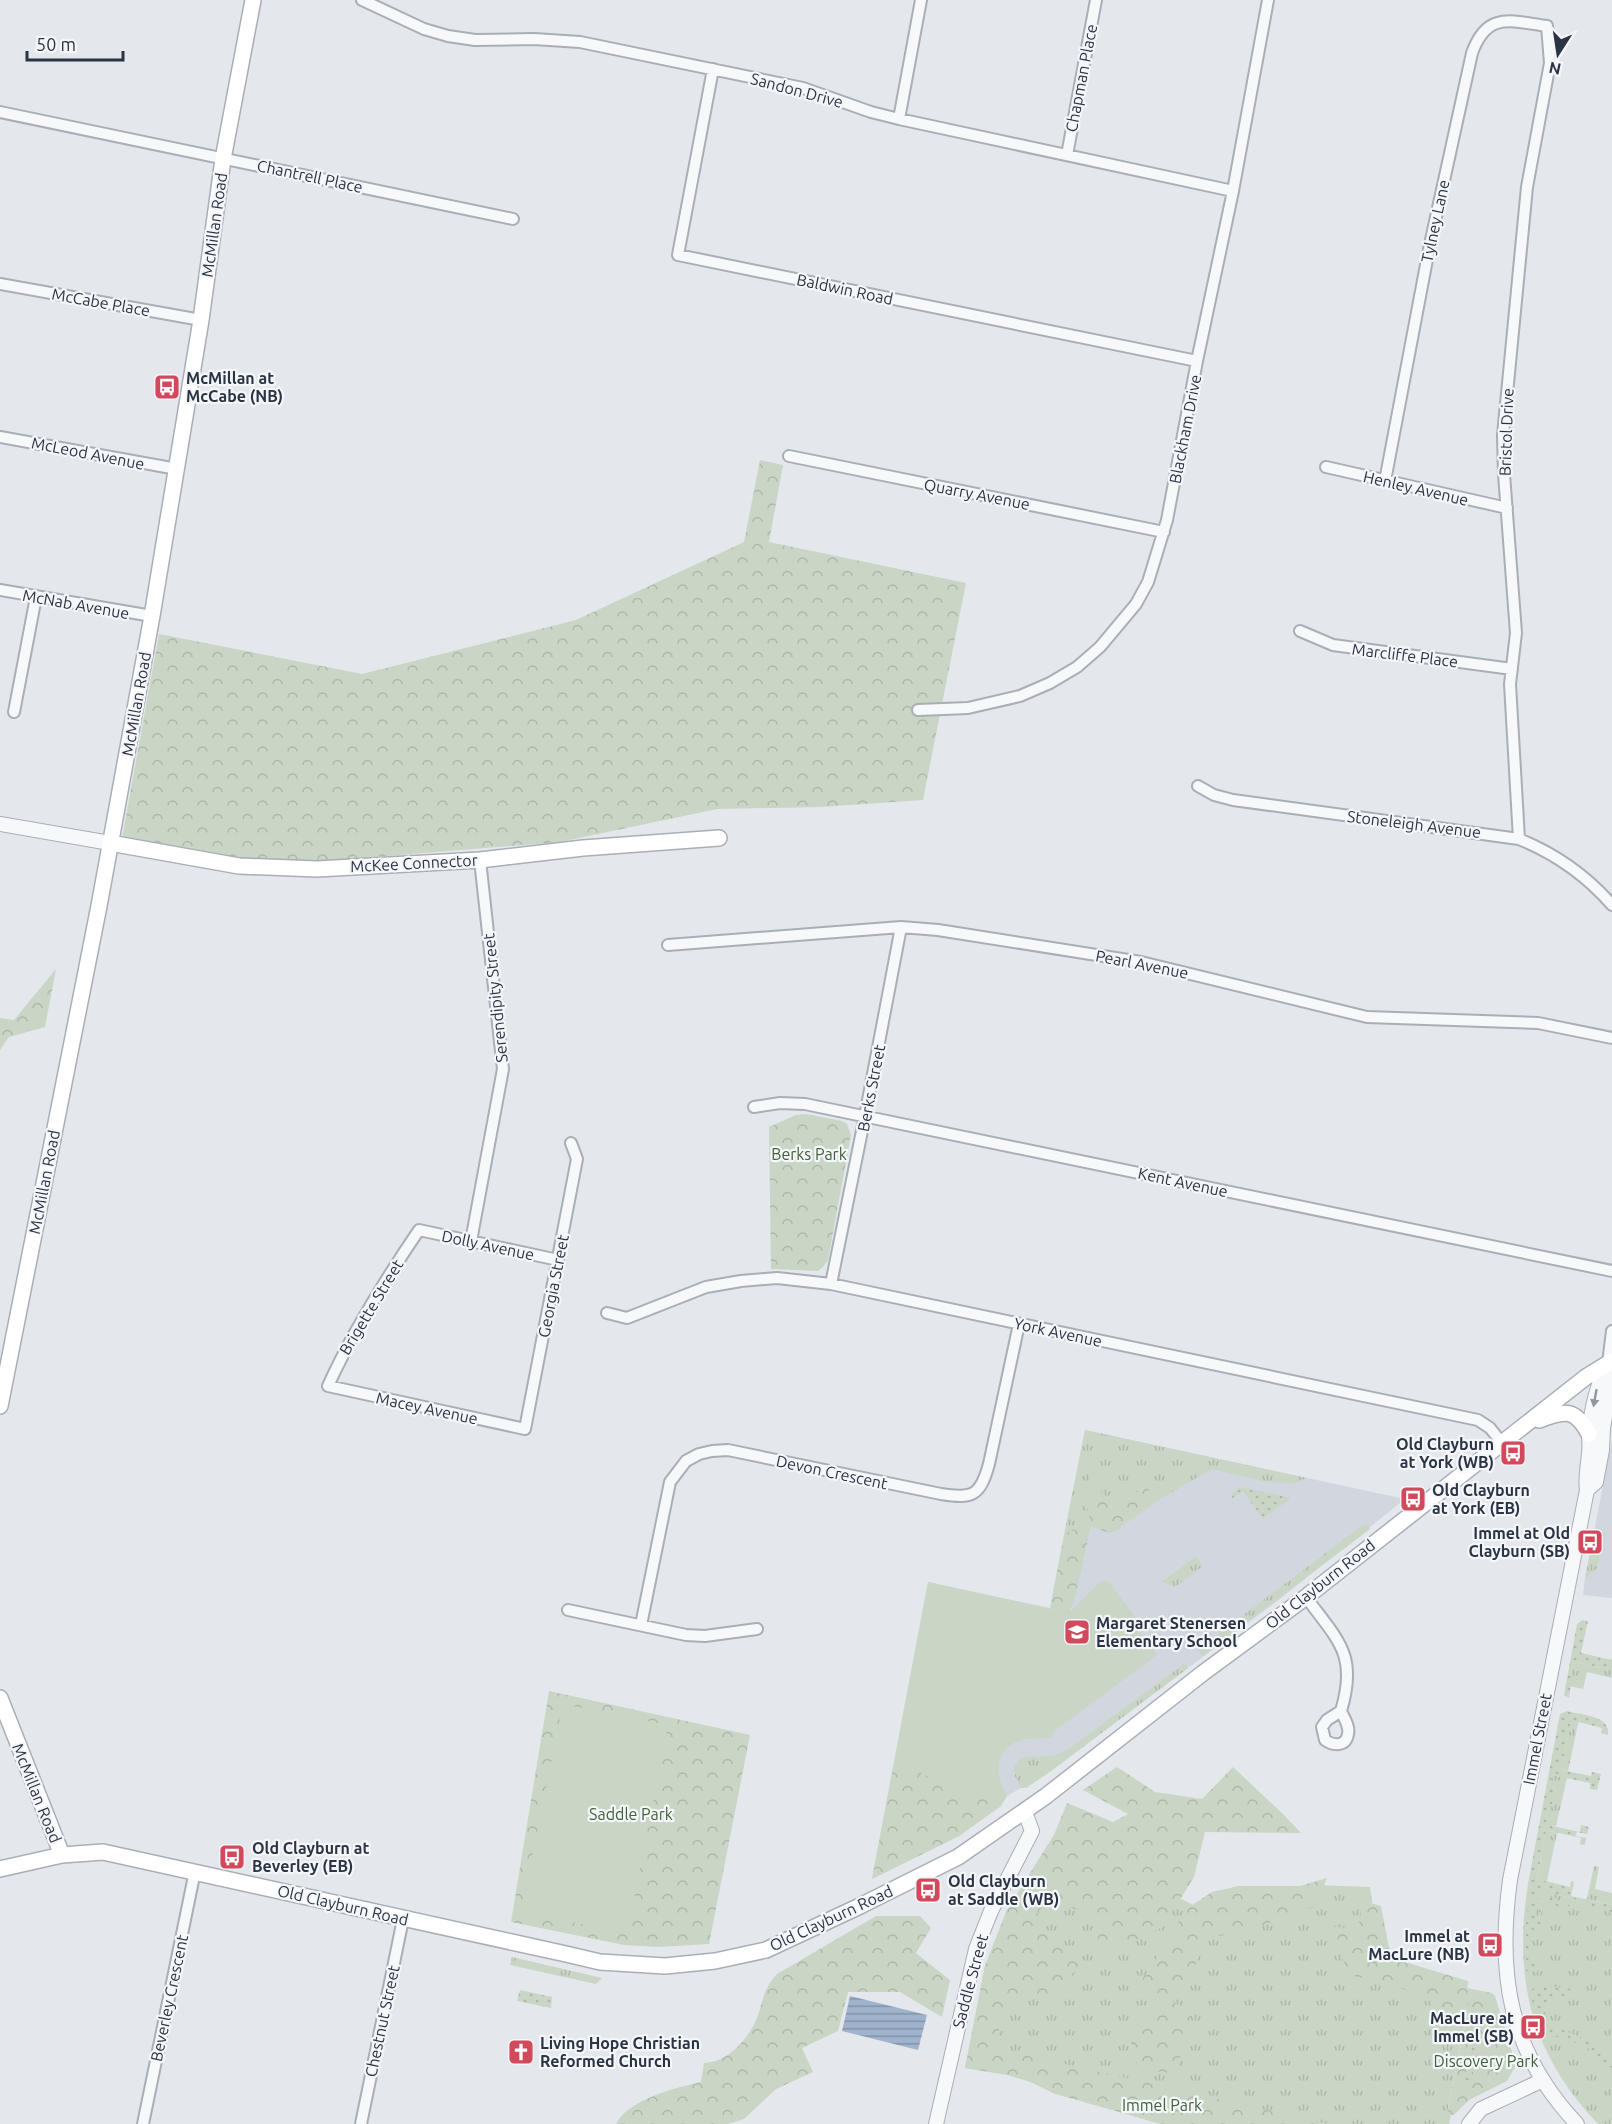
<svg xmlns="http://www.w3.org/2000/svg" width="1612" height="2124" font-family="Ubuntu,sans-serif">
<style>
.built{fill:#d2d6de}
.grass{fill:url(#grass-tufts)}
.forest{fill:url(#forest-crowns)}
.garden{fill:url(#garden-dots)}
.pitch{fill:#c9d6c5}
.water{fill:url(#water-rules)}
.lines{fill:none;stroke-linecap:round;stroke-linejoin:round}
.minor-casing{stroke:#a9aeb7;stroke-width:14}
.tertiary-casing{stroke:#a9aeb7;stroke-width:16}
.secondary-casing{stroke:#a9aeb7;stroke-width:18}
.minor{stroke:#f7f8fa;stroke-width:10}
.tertiary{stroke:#f7f8fa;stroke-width:14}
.secondary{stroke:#fff;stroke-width:15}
.oneway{fill:#9196a0}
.labels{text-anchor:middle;stroke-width:4.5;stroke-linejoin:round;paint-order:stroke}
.street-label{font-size:16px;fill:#2b3445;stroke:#f4f6f9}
.poi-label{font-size:16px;font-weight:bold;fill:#2b3445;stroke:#f4f6f9;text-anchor:start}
.park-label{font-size:16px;fill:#3f6138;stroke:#f4f6f9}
</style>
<defs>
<pattern id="grass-tufts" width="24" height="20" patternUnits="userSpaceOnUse" patternTransform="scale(1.5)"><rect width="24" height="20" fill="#c9d6c5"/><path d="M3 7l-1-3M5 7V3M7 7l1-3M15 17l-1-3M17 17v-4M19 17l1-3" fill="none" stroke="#adb8ab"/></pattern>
<pattern id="forest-crowns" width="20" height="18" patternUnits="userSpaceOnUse" patternTransform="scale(1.5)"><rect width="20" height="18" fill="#c9d6c5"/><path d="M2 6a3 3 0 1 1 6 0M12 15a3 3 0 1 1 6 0" fill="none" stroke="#adb8ab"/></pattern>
<pattern id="garden-dots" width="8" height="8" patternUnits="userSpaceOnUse" patternTransform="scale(1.5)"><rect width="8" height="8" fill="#c9d6c5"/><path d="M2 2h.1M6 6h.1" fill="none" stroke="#adb8ab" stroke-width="1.8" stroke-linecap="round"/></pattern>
<pattern id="water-rules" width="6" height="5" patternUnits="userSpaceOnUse" patternTransform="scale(1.5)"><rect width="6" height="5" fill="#9fb4cc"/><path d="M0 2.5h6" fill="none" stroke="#8293a7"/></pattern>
</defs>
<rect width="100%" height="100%" fill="#e4e7ec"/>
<path class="built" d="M1085,1430l320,69 -125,100 -229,172 -25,17 -3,-1 -18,10 -4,9 -42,30 -87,43 56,-297 122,26z
M1612,1440v158l-29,-3 2,-17z"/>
<path class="grass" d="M1085,1430l222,48 -15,6 -29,-3 -51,-12 -55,32 -12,-15 -30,23 -51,26z
M1363,1525h5l2,4 -167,127 -6,-6z
M1595,1531l10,2 -8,35 -12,10z
M1196,1556l7,10 -28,21 -13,-5z
M1574,1662l38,8v8l-25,-6 -4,17 -14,-3z
M1185,1663l3,5 -137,103 -25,17h-5l-6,-12 -1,-7c6,-18 18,-11 33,-13 9,0 16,-4 23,-8z
M1571,1723l7,1 -10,47 -7,-1z
M1552,1775l15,3 -11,48 -9,-1 8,-37 -5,-1z
M1546,1830l11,3 -10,48 -10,-1z
M1054,1835l155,78 106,-28 55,2 10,79 92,23 -25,124 4,1 -2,10h-288l-108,-31 -22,-11 -23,-7 -43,-7 20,-102 22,-56z
M1594,1866l5,1 -4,22 17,4v12l-25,-6z
M1528,1884l19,4 11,7 54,12v217h-14c-67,-70 -85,-145 -70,-240z
M512,1957l90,21 -6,6 -86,-19z"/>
<path class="forest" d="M760,460l23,5 -14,77 197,41 -43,217 -103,7 -103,2 -157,33 -247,20 -79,-3 -112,-21 37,-204 203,40 214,-54 168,-78z
M56,969l-11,58 -36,10 -9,13v-32l14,2z
M806,1114l36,7 5,3 4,11 -23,125 -5,7 -5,4 -47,-2 -2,-142 27,-12z
M1146,1486l11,15 -43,31 -5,1 -18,-7 -15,67 -7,20 -19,-5 14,-73 26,-15 -5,-21 16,-8 14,18z
M549,1691l201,44 -41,209 -51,3 -34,-2 -113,-23z
M894,1762l107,44 -42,30 -87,43z
M1117,1767l38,25 47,7 31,-32 50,47 18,19 -96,-1 -11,45 -31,50 -42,19 -22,1 -4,-34 -49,-10 -13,15 47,48 -29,30 -43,-3 -13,55 332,76h-166l-108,-31 -22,-11 -23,-7 -43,-7 20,-102 22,-56 47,-75 13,-32 46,19 15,-8 -45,-24z
M1327,1878l-13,29 -70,25 -38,6 -9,24 -12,39 -48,-14 31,-46 17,-31 27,-18 27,-6h61z
M1363,1901l18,5 10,52 77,23 -2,28 -28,7 -12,-21 -76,-20 -23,-49 31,3z
M876,1916h44l11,12 -15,25 34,27 -8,37 -42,-25h-52l-10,39 -36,17 11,24 -37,17 -32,30 -16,5h-112c13,-25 59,-36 85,-42l3,-19c22,0 43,-22 52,-43 8,-19 6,-30 21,-46z
M1472,1989l20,4 3,3 19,63 1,8 -8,14 -38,19 -15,15 -7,-1z
M1161,1998l11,3 19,12 -14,58 -13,2 -26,-7 -8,-26 18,-28z"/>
<path class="garden" d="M1240,1487l51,11 -28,21 -20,-28 -12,8 2,-7z
M1582,1620l6,1 -7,32 31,7v10l-38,-8 -5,36 -5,-3 13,-71z
M1567,1711c13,4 44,4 41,24l-7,-2 1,-5 -23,-6 -1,2 -7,-1 -10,47 30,6 1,-4 9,2 -4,16 -7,-1v-6l-38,-8 -2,12 5,1 -7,37 32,7 1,-7 8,2 -2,7 -10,-2 -2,4 11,2 -1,7 -5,-1 1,-6 -35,-8 -9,49 33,8 1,-6 3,1 -3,14 41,9v9l-12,-6h-12l-5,-7 -25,-6 -11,-7 -7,-1 -11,75 12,4 -4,6 -11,-1v-48l5,-38 -3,-1 32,-170z
M1548,1896l8,2 1,4 12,3 1,4 -26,-6 -5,19 8,2 -1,3 -9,-2 3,-22z
M1545,1986l28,3 -4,6 -4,-1 -2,4 -8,-4 -4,10 -4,-1 -2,9 4,12 45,19 12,14 6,1v10c-11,-3 -14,-13 -22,-18 -13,-8 -32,-14 -47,-16l-12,-38h2l-1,-7z
M520,1990l32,7 -1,11 -34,-7z
M1474,2028l7,8 2,11 -9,3 -1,26 -2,7 -8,6z"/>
<path class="pitch" d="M1112,1469l1,16 -23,1 -1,-16z
M1104,1581l5,1 26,35 -5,4 27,34 -104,77 -1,5c-11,3 -22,0 -33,4 -25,8 -24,37 -12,55l-6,10 -107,-44 34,-180 141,31 31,-31z
M563,1704l105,21 -41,208 -106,-21z"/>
<path class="water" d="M850,1996l77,19 -9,35 -76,-19z"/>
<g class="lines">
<defs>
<path id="minor" d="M362,0l62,29 24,7 27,4 59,-1 46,3 223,46 68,24 28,7 334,72
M713,69l-35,186 519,106
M0,112l513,107
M899,119l22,-119
M1067,155l29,-155
M0,284l201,36
M0,437l177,32
M789,456l375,76
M1326,467l181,41
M1385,481l44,-232 43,-196c15,-42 39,-32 75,-27l3,37 -23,124 -24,248 1,39 12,159 -6,51 9,155
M0,590l152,26
M1300,631l33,14 179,24
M918,710l50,-2 52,-12 30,-13 27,-16 23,-20 36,-43 12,-22 19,-62 30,-159 36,-170 35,-191
M14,712l22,-115
M1198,786l16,9 19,5 286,39c37,15 67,36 93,66
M668,945l233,-18 37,3 203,32 226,55 171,6 74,15
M754,1107l26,-4 25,1 807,167
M471,1241l32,-172 -23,-209
M558,1260l-139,-30c-34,50 -66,101 -91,156l197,43c18,-90 35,-180 52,-270l-6,-16
M831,1284l34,-168 36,-189
M607,1313l20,5 79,-31 35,-6 36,-3 54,6 647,136 12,8 12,15
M1608,1363l4,-32
M1306,1597c32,44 52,57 35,114l-14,9 -5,7 3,13c8,6 21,7 23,-6 2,-7 -4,-16 -7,-23
M568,1610l118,25 19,1 52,-7
M641,1625l29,-143 16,-21 13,-7 13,-3 16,-1 213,44c32,5 39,2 48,-30l30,-140
M143,2124l52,-253
M361,2124l42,-205"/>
<path id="tertiary" d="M0,824l110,19
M1587,1490l9,-8 6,-32 1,-22 7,-39 -2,-23
M936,2124l40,-175 15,-38 41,-80 -7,-19
M1469,2124l12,-15 62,-29
M1577,2124c-68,-72 -80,-149 -67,-244l77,-390c-2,-13 1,-24 2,-37 1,-6 0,-12 0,-18 2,-25 8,-50 19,-72"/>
<path id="secondary" d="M110,843l129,23 78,3 163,-9 103,-12 136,-10
M0,1406l99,-500 53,-290 49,-296 22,-161 30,-159
M1539,1420c26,-10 36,-12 50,14
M0,1698l62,157
M0,1869l62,-14 41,-3 463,102 34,8 65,4 50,-5 51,-11 94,-44 98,-49 88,-61 157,-123 103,-76 280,-220 26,-16"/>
</defs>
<use href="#minor" class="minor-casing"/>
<use href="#tertiary" class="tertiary-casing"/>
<use href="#secondary" class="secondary-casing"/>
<use href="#minor" class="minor"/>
<use href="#tertiary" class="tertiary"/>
<use href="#secondary" class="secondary"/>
</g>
<defs><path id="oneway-solid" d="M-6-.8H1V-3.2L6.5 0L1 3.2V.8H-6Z" transform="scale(1.5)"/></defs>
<use class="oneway" href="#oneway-solid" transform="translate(1595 1398) rotate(100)"/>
<defs>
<symbol id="bus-square" viewBox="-11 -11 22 22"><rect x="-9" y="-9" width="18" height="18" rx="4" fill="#d1495b" stroke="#f4f6f9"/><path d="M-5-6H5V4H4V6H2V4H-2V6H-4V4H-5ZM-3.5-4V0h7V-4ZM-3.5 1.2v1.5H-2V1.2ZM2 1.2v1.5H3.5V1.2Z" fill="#fff"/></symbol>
<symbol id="school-square" viewBox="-11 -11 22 22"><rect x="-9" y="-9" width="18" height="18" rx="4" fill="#d1495b" stroke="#f4f6f9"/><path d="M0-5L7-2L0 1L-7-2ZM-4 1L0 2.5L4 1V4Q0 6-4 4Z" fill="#fff"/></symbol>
<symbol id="church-square" viewBox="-11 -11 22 22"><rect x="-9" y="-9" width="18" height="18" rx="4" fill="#d1495b" stroke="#f4f6f9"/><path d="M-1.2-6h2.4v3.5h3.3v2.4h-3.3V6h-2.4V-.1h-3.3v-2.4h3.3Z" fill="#fff"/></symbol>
</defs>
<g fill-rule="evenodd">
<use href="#bus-square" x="152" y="372" width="30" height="30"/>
<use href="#bus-square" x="1498" y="1438" width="30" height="30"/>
<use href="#bus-square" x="1398" y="1484" width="30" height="30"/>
<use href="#bus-square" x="1575" y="1527" width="30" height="30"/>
<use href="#school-square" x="1062" y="1617" width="30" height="30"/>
<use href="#bus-square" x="217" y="1842" width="30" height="30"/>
<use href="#bus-square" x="913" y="1875" width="30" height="30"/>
<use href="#bus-square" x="1475" y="1930" width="30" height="30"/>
<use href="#bus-square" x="1518" y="2012" width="30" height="30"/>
<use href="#church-square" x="506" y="2037" width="30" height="30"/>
</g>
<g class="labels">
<g class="street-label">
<text transform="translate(1081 78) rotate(-79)" y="6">Chapman Place</text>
<text transform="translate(797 90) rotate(15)" y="6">Sandon Drive</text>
<text transform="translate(310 176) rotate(12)" y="6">Chantrell Place</text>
<text transform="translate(1435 221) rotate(-78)" y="6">Tylney Lane</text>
<text transform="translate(214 225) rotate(-82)" y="6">McMillan Road</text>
<text transform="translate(845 289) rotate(12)" y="6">Baldwin Road</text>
<text transform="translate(101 302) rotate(10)" y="6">McCabe Place</text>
<text transform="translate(1185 429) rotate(-79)" y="6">Blackham Drive</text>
<text transform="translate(1506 432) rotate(-88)" y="6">Bristol Drive</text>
<text transform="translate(88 453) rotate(11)" y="6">McLeod Avenue</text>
<text transform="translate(1416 488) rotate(13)" y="6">Henley Avenue</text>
<text transform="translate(977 494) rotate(11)" y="6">Quarry Avenue</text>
<text transform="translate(76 604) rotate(10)" y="6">McNab Avenue</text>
<text transform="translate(1405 655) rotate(7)" y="6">Marcliffe Place</text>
<text transform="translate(136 704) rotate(-80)" y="6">McMillan Road</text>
<text transform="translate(1414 824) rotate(7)" y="6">Stoneleigh Avenue</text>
<text transform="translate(414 863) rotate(-3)" y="6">McKee Connector</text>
<text transform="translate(1142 964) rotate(11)" y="6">Pearl Avenue</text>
<text transform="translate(495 998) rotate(-96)" y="6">Serendipity Street</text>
<text transform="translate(871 1088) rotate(-79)" y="6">Berks Street</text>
<text transform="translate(44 1182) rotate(-79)" y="6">McMillan Road</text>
<text transform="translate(1183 1182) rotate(12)" y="6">Kent Avenue</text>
<text transform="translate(488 1245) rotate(12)" y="6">Dolly Avenue</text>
<text transform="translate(553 1286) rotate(-79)" y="6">Georgia Street</text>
<text transform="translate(371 1307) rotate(-59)" y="6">Brigette Street</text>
<text transform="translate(1058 1332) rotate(12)" y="6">York Avenue</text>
<text transform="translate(427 1408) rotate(12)" y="6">Macey Avenue</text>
<text transform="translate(832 1472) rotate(12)" y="6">Devon Crescent</text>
<text transform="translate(1320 1584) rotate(-38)" y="6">Old Clayburn Road</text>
<text transform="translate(1537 1739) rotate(-79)" y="6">Immel Street</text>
<text transform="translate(37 1793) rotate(68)" y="6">McMillan Road</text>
<text transform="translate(343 1905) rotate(13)" y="6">Old Clayburn Road</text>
<text transform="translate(831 1918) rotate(-25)" y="6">Old Clayburn Road</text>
<text transform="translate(970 1981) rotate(-75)" y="6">Saddle Street</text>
<text transform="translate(169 1998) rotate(-78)" y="6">Beverley Crescent</text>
<text transform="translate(382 2021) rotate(-78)" y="6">Chestnut Street</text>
</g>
<g class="poi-label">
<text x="186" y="384">McMillan at<tspan x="186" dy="18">McCabe (NB)</tspan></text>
<text x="1494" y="1450" text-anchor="end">Old Clayburn<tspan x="1494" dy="18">at York (WB)</tspan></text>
<text x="1432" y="1496">Old Clayburn<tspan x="1432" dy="18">at York (EB)</tspan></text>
<text x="1570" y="1539" text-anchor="end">Immel at Old<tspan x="1570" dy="18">Clayburn (SB)</tspan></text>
<text x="1096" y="1629">Margaret Stenersen<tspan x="1096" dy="18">Elementary School</tspan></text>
<text x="252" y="1854">Old Clayburn at<tspan x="252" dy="18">Beverley (EB)</tspan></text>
<text x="948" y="1887">Old Clayburn<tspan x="948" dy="18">at Saddle (WB)</tspan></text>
<text x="1470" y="1942" text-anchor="end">Immel at<tspan x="1470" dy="18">MacLure (NB)</tspan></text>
<text x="1514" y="2024" text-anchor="end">MacLure at<tspan x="1514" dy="18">Immel (SB)</tspan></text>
<text x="540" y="2049">Living Hope Christian<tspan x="540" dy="18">Reformed Church</tspan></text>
</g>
<g class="park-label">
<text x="809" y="1160">Berks Park</text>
<text x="631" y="1820">Saddle Park</text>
<text x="1486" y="2067">Discovery Park</text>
<text x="1162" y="2111">Immel Park</text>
</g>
</g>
<g transform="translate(1558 54) rotate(192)" stroke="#f4f6f9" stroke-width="4.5" paint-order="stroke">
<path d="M0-4.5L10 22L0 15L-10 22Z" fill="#2b3445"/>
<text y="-9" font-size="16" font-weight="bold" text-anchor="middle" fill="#2b3445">N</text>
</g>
<path d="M27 51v9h96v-9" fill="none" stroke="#2b3445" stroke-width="3"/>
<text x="36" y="51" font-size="18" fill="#2b3445" stroke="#f4f6f9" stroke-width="4.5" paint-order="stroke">50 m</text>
</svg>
